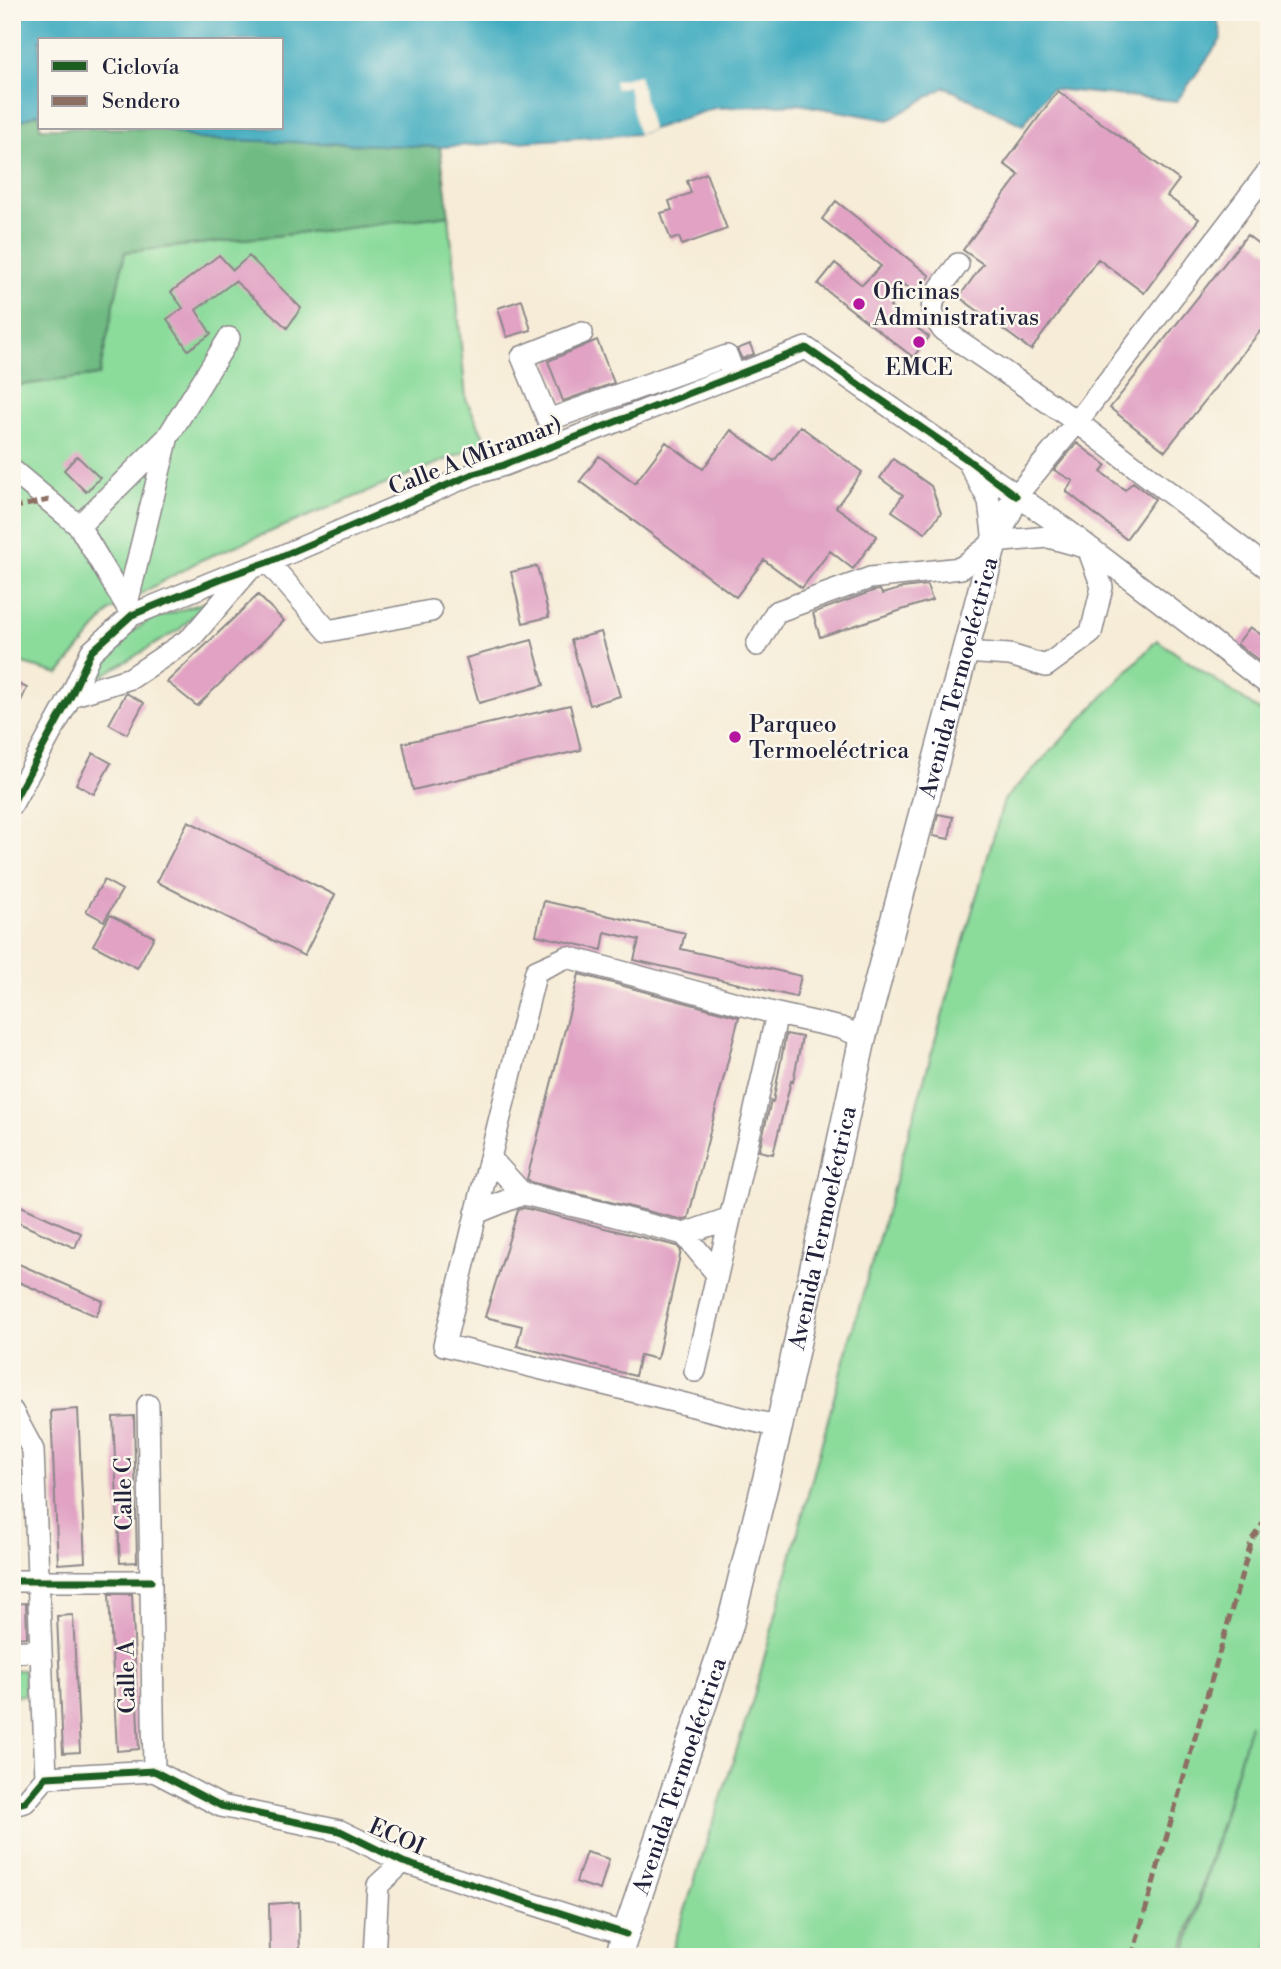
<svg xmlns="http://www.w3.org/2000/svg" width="1281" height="1969" font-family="'Libre Bodoni',serif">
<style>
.green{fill:#8bdb9b;stroke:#567e6b;stroke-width:2}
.forest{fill:#70bb83;stroke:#496e5f;stroke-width:2}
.water{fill:#41acc0;stroke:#32677e;stroke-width:2}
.pier{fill:#f6ecd7}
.building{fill:#e1a2c4}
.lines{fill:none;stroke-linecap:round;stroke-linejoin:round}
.minor-casing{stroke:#8c8789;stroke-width:24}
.major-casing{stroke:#8c8789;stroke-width:29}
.minor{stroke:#fff;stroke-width:21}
.major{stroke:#fff;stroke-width:26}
.quiet{stroke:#8d6e63;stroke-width:5;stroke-dasharray:10 5;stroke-linecap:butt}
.cycleway-casing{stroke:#fbf7ec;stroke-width:11}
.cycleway{stroke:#1b5e20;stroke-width:7}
.poi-dot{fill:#b5179e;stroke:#fbf7ec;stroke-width:2.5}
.labels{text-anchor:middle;stroke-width:5;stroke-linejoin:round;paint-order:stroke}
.poi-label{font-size:23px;fill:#22223b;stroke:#fbf7ec;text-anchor:start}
.street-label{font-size:23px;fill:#22223b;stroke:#fbf7ec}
</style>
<rect width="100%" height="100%" fill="#fbf7ec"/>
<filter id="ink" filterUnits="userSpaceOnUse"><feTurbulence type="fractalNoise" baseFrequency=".0143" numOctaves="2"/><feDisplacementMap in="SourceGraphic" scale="14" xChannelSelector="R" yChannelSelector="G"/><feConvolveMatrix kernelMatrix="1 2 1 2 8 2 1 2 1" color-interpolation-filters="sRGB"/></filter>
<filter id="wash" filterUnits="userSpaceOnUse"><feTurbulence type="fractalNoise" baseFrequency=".00686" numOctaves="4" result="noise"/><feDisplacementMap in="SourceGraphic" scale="28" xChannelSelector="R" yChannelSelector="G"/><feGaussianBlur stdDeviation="1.57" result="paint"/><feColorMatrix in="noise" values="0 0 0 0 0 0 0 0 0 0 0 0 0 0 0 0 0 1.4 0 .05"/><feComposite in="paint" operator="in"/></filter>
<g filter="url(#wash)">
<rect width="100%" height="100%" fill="#f6ecd7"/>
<path class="green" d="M449,215l17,184 21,44 -286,117 -91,51 -51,63 -47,-13v-275l87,-11 26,-123 232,-25z
M209,601l-29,28 -93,56 32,-45 31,-20z
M1157,640l112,77v1240h-85l66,-233 -69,233h-511l84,-261 91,-340 159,-556z
M12,1670h12l1,25 -13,1z"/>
<path class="forest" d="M40,113v15h122l36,11 242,8 9,68 -92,12 -232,25 -26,123 -87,11v-262z"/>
<path class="water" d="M12,12h1202l6,15 1,12 -44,62 -126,-12 -28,36 -78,-38 -56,33 -91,-16 -84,4 -76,26 -198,13 -242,-8 -36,-11h120v-88h-242v73l-28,11z"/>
<path class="pier" d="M639,75l13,55 -14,4 -10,-48 -12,3 -2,-8z"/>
<g id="blocks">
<path class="building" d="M1058,91l121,89 -12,16 32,23 -55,74 -46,-34 -67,91 -72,-53 24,-33 -20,-14 56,-75 -15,-11z
M706,173l21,56 -45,16 -3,-8 -8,3 -10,-27 11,-3 -3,-9 22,-8 -4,-12z
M836,201l94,75 -14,18 -12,-10 -14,23 39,30 -16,20 -95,-73 17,-21 27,22 19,-19 -59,-47z
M1247,235l22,17v68l-104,131 -55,-43z
M219,255l14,15 16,-14 52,52 -14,20 -52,-47 -39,29 15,24 -23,16 -21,-31 16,-11 -12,-16z
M522,300l9,30 -24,7 -9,-29z
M597,340l17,43 -51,18 -15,-40z
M750,344l4,10 -12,5 -5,-10z
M800,426l62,46 -26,35 41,29 -24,33 -23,-18 -28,37 -38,-28 -28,37 -156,-116 19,-25 36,27 31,-41 37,27 28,-39 43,31z
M1077,443l29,22 -5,7 24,18 8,-8 22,17 -29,40 -60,-48 7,-10 -19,-11z
M77,456l23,22 -14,14 -22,-22z
M893,459l38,27 10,27 -16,20 -33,-22 11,-16 -23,-17z
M537,566l12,51 -26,6 -12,-51z
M927,585l5,15 -112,37 -7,-24 60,-22 7,-1 2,4 21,-6z
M258,595l26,26 -87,85 -30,-24z
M1250,627l19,13v28l-32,-24z
M601,632l19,64 -30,9 -19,-65z
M532,640l12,45 -65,18 -13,-45z
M12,681l15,7 -15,32z
M126,693l18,10 -17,31 -18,-10z
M570,705l11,45 -168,40 -10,-47z
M93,753l18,10 -17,31 -18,-10z
M938,814l15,3 -4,22 -16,-3z
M188,821l147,74 -31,61 -147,-74z
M104,880l18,10 -18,31 -18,-10z
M544,901l141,32 -4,16 120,27 -5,21 -162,-37 5,-20 -34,-8 -3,18 -66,-15z
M110,915l44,22 -17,31 -44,-23z
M579,974l160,43 -51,202 -5,1 -153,-38 -3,-3z
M786,1034l16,3 -9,45 -2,-1 -18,73 -14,-3 12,-50 2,1z
M12,1202l69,31 -6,15 -63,-28z
M524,1208l153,38 4,5 -24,108 -17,-4 -5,21 -118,-30 5,-20 -37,-9 33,-107z
M12,1261l91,40 -7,15 -84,-37z
M78,1409l7,153 -27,2 -7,-153z
M134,1416l3,146 -17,1 -7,-146z
M109,1594h23l7,155 -22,2z
M26,1603l1,34 -15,1v-34z
M73,1615l7,137 -17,1 -6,-137z
M586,1852l23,7 -9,31 -24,-8z
M299,1902l1,55h-30l-1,-53z"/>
</g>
</g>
<g filter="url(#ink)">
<use href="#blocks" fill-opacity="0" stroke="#8c8789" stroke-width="2"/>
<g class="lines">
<defs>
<path id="minor" d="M958,264c-9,14 -30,33 -25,51 2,5 7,10 10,15l134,92 192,147
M582,333l-60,24 26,63 179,-64 7,19
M970,465l19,36 5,41
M12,470l67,56 53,89
M1016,496l61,-74 192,-252
M79,526l88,-88 62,-100
M268,562l60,69 103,-20
M127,604l40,-164
M757,645l19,-33 94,-34 91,-10 33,-26 54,-5 40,11 14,39 -11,46 -45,33 -36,-11 -46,-3
M71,696l60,-18 60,-40 59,-69
M12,804l59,-108 20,-44 41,-37 93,-38 43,-15 205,-88 31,-9 302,-117 262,183 201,154
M490,1158l33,36
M476,1213l47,-19 77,18 84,22 33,40
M684,1234l46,-16
M695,1371l82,-357
M148,1405l6,366
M12,1411l21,39 13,327
M779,1427l-335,-82 92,-374 31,-14 210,57 64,14 22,9
M12,1581h139
M12,1652l29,-2
M12,1805l13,-3 21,-25 108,-6 67,35 119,25 63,31 223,72
M374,1957l4,-72 25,-23"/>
<g id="major">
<path id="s1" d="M618,1957l112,-332 49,-198 84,-390 131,-495 22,-46"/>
</g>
</defs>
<use href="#minor" class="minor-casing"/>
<use href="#major" class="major-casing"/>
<use href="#minor" class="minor"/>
<use href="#major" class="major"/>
<path class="quiet" d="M12,508l37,-8
M1132,1957l120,-418 17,-24"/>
<defs>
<path id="cycleway" d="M12,804l59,-108 20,-44 41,-37 93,-38 43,-15 205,-88 31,-9 302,-117 162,112 48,36
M12,1581h139
M12,1805l13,-3 21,-25 108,-6 67,35 119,25 63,31 223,72"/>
</defs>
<use href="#cycleway" class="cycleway-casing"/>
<use href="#cycleway" class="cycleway"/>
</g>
</g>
<g class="poi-dot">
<circle cx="859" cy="304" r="7"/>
<circle cx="919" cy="342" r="7"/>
<circle cx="735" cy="737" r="7"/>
</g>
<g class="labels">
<g class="poi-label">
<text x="873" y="299">Oficinas<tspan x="873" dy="26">Administrativas</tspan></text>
<text x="919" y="375" text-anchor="middle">EMCE</text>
<text x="749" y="732">Parqueo<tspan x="749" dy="26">Termoeléctrica</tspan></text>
</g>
<g class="street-label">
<text transform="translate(475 455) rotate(-21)" y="8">Calle A (Miramar)</text>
<text dy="8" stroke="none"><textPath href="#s1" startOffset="1325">Avenida Termoeléctrica</textPath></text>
<text dy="8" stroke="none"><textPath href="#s1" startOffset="758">Avenida Termoeléctrica</textPath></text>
<text transform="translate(123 1494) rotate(-91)" y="8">Calle C</text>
<text transform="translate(126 1677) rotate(-91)" y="8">Calle A</text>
<text dy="8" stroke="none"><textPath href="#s1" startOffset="191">Avenida Termoeléctrica</textPath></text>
<text transform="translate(397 1836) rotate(24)" y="8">ECOI</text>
</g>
</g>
<rect width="1281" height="1969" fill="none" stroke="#fbf7ec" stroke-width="42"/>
<rect x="38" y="38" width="245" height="91" fill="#fbf7ec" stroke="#a4a2a5" stroke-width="2"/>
<rect x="52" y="61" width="35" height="10" fill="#1b5e20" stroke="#a4a2a5" stroke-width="2"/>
<text x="102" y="74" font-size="21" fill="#22223b">Ciclovía</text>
<rect x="52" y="96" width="35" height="10" fill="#8d6e63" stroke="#a4a2a5" stroke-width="2"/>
<text x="102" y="108" font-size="21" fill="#22223b">Sendero</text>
</svg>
